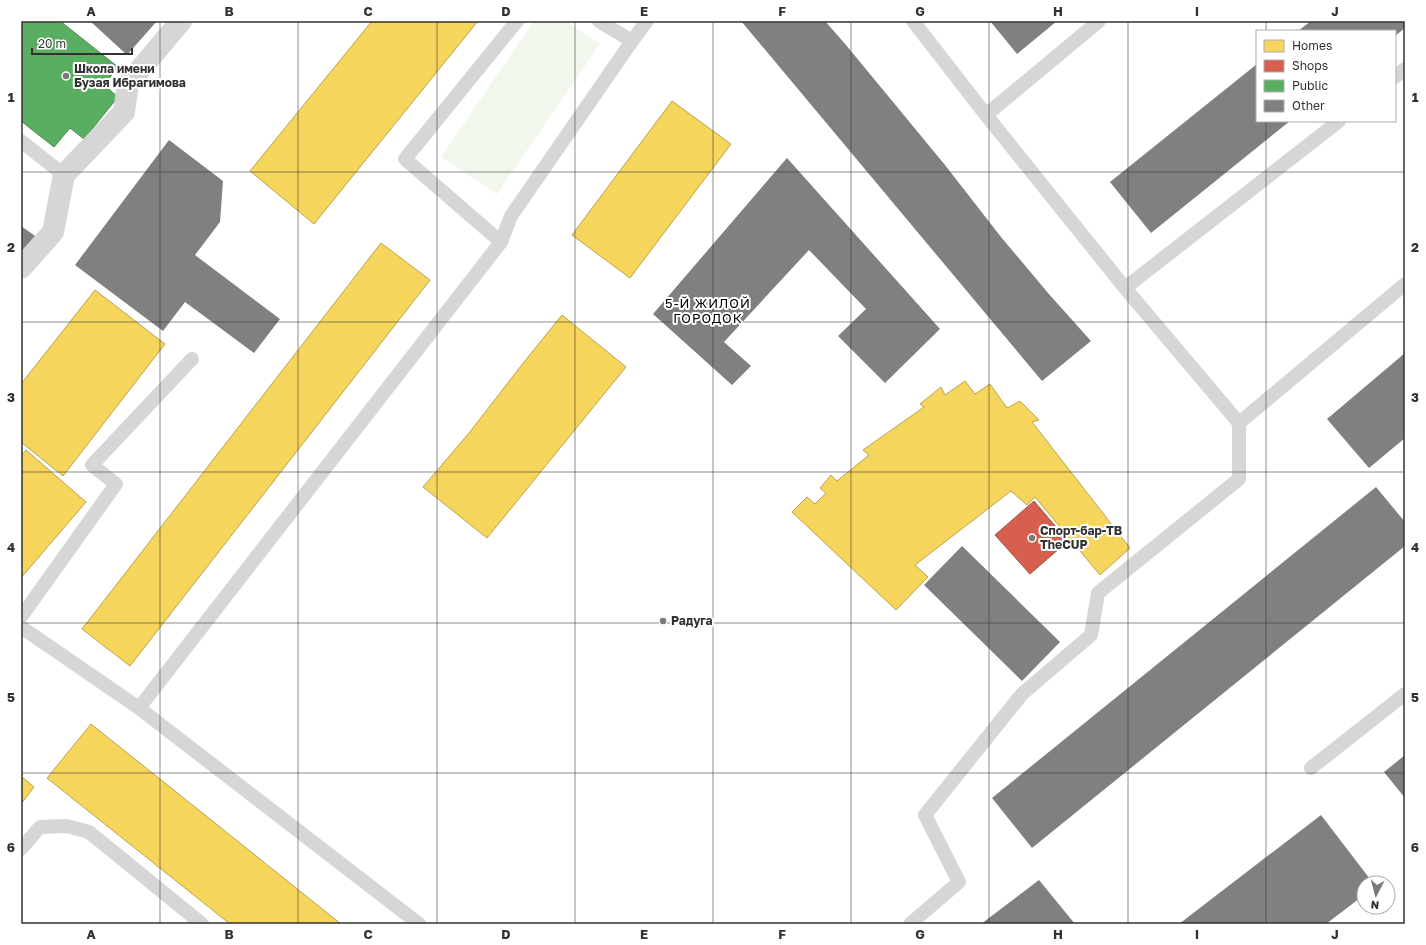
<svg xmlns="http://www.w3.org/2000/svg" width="1426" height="945" font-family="'Golos Text',sans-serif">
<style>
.green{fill:#f2f7ed}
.homes{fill:#f6d55c;stroke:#bba44f}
.shops{fill:#d6604d;stroke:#a55245}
.public{fill:#5aae61;stroke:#4e8953}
.building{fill:#808080}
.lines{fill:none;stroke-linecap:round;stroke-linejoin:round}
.lane{stroke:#d6d6d6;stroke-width:14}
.street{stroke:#d6d6d6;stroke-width:22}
.grid{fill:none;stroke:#323232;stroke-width:1;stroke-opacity:0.55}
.poi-dot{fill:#7a7a7a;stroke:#fff;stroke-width:1.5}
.labels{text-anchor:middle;stroke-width:4;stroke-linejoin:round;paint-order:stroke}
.poi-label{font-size:12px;font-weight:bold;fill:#323232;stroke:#fff;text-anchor:start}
.neighbourhood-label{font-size:13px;letter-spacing:1px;fill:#000;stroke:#fff}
.neatline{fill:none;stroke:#323232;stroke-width:1.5}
.grid-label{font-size:13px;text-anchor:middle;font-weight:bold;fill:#323232}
</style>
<rect width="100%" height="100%" fill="#fff"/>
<path class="green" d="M534,21h32l34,23 -103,150 -56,-37z"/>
<path class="homes" d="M372,21h106l-164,203 -64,-53z
M672,101l59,43 -101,134 -58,-43z
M381,243l49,37 -300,386 -48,-37z
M95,290l70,54 -102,132 -42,-34v-58z
M562,315l64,52 -139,171 -64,-51 46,-54 55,-71z
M965,381l10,13 15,-10 17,24 13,-7 19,19 -7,2 98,126 -30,27 -65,-78 -8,8 -16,-14 -96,74 13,12 -32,33 -104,-98 15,-15 8,7 11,-11 -6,-5 11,-13 6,6 32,-26 -6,-5 61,-43 -4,-3 21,-17 4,8z
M26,450l60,52 -65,76v-122z
M91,724l109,87 141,113h-111l-183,-146z
M21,776l13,11 -13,17z"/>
<path class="shops" d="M1034,501l34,40 -38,33 -35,-39z"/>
<path class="public" d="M21,21h39l58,46 -14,18 14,12 -34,42 -14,-11 -16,19 -33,-26z"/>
<path class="building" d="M90,21h67l-30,34z
M741,21h84l21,24 99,120 56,72 47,56 43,48 -49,40z
M990,21h67l-40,33z
M1311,21h94v7l-10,8v-5h-97z
M1257,64v57h33l-139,112 -41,-51z
M169,140l54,41 -3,41 -25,33 85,64 -26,34 -69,-51 -22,29 -88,-66z
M787,158l153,171 -55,54 -47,-47 28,-27 -57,-59 -85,92 27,24 -19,19 -79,-71z
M21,226l17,12 -17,22z
M1405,353v85l-36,30 -42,-49z
M1376,487l29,35v24l-373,302 -40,-50z
M962,546l98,96 -38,39 -98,-96z
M1405,755v43l-21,-26z
M1321,815l52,68h-9v12l-38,29h-147z
M1039,880l36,44h-94z"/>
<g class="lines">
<path class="lane" d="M599,21l33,20
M1395,77l10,-8
M986,115l113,-94
M21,141l43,34
M501,242l-96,-83 112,-138
M1125,288l214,-167
M1239,423l166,-139
M21,617l95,-133 -24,-19 100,-106
M21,627l118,81
M1311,768l94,-74
M21,849l19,-22 27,-1 22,6 113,92
M419,924l-280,-216 362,-466 10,-26 121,-175 15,-20
M910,924l49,-42 -34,-67 97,-121 69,-59 7,-42 141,-114v-56l-114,-135 -139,-173 -73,-94"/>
<path class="street" d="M21,268l32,-36 11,-57 60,-63 4,-28 53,-63"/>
</g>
<path class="grid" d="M160,21v903M298,21v903M437,21v903M575,21v903M713,21v903M851,21v903M989,21v903M1128,21v903M1266,21v10M1266,121v803M21,172h1384M21,322h1384M21,472h1384M21,623h1384M21,773h1384"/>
<g class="poi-dot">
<circle cx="66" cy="76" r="4"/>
<circle cx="1032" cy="538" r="4"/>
<circle cx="663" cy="621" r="4"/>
</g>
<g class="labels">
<g class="poi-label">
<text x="74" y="73">Школа имени<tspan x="74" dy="14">Бузая Ибрагимова</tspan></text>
<text x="1040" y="535">Спорт-бар-ТВ<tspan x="1040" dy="14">TheCUP</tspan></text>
<text x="671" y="625">Радуга</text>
</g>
<g class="neighbourhood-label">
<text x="708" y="308">5-Й ЖИЛОЙ<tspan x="708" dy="15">ГОРОДОК</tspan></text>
</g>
</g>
<rect width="1426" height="945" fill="none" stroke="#ffffff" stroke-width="44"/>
<rect x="1256" y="30" width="140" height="92" fill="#ffffff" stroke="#adadad"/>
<rect x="1264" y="40" width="20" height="12" fill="#f6d55c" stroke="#adadad"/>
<text x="1292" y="50" font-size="12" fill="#323232">Homes</text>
<rect x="1264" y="60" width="20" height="12" fill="#d6604d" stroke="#adadad"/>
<text x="1292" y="70" font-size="12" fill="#323232">Shops</text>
<rect x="1264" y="80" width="20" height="12" fill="#5aae61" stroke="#adadad"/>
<text x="1292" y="90" font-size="12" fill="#323232">Public</text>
<rect x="1264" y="100" width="20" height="12" fill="#808080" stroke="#adadad"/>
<text x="1292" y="110" font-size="12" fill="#323232">Other</text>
<g transform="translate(1376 895) rotate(186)"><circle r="19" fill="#ffffff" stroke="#adadad"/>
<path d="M0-3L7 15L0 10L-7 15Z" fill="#7a7a7a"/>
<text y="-6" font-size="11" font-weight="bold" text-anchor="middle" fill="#323232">N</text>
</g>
<path d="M32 48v6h100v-6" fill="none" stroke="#323232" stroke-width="2"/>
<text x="38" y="48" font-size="12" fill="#323232" stroke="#ffffff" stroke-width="3" paint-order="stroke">20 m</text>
<rect x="22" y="22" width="1382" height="901" class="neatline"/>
<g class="grid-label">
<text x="91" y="16">A</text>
<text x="229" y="16">B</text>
<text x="368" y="16">C</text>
<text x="506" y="16">D</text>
<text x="644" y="16">E</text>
<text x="782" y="16">F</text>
<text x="920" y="16">G</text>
<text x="1058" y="16">H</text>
<text x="1197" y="16">I</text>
<text x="1335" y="16">J</text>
<text x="11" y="102">1</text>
<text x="1415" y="102">1</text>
<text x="11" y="252">2</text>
<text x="1415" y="252">2</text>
<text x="11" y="402">3</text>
<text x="1415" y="402">3</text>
<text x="11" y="552">4</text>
<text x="1415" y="552">4</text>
<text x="11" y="702">5</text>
<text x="1415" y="702">5</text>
<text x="11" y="852">6</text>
<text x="1415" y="852">6</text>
<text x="91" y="939">A</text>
<text x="229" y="939">B</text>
<text x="368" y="939">C</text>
<text x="506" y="939">D</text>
<text x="644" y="939">E</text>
<text x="782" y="939">F</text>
<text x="920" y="939">G</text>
<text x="1058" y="939">H</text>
<text x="1197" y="939">I</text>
<text x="1335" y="939">J</text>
</g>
</svg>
